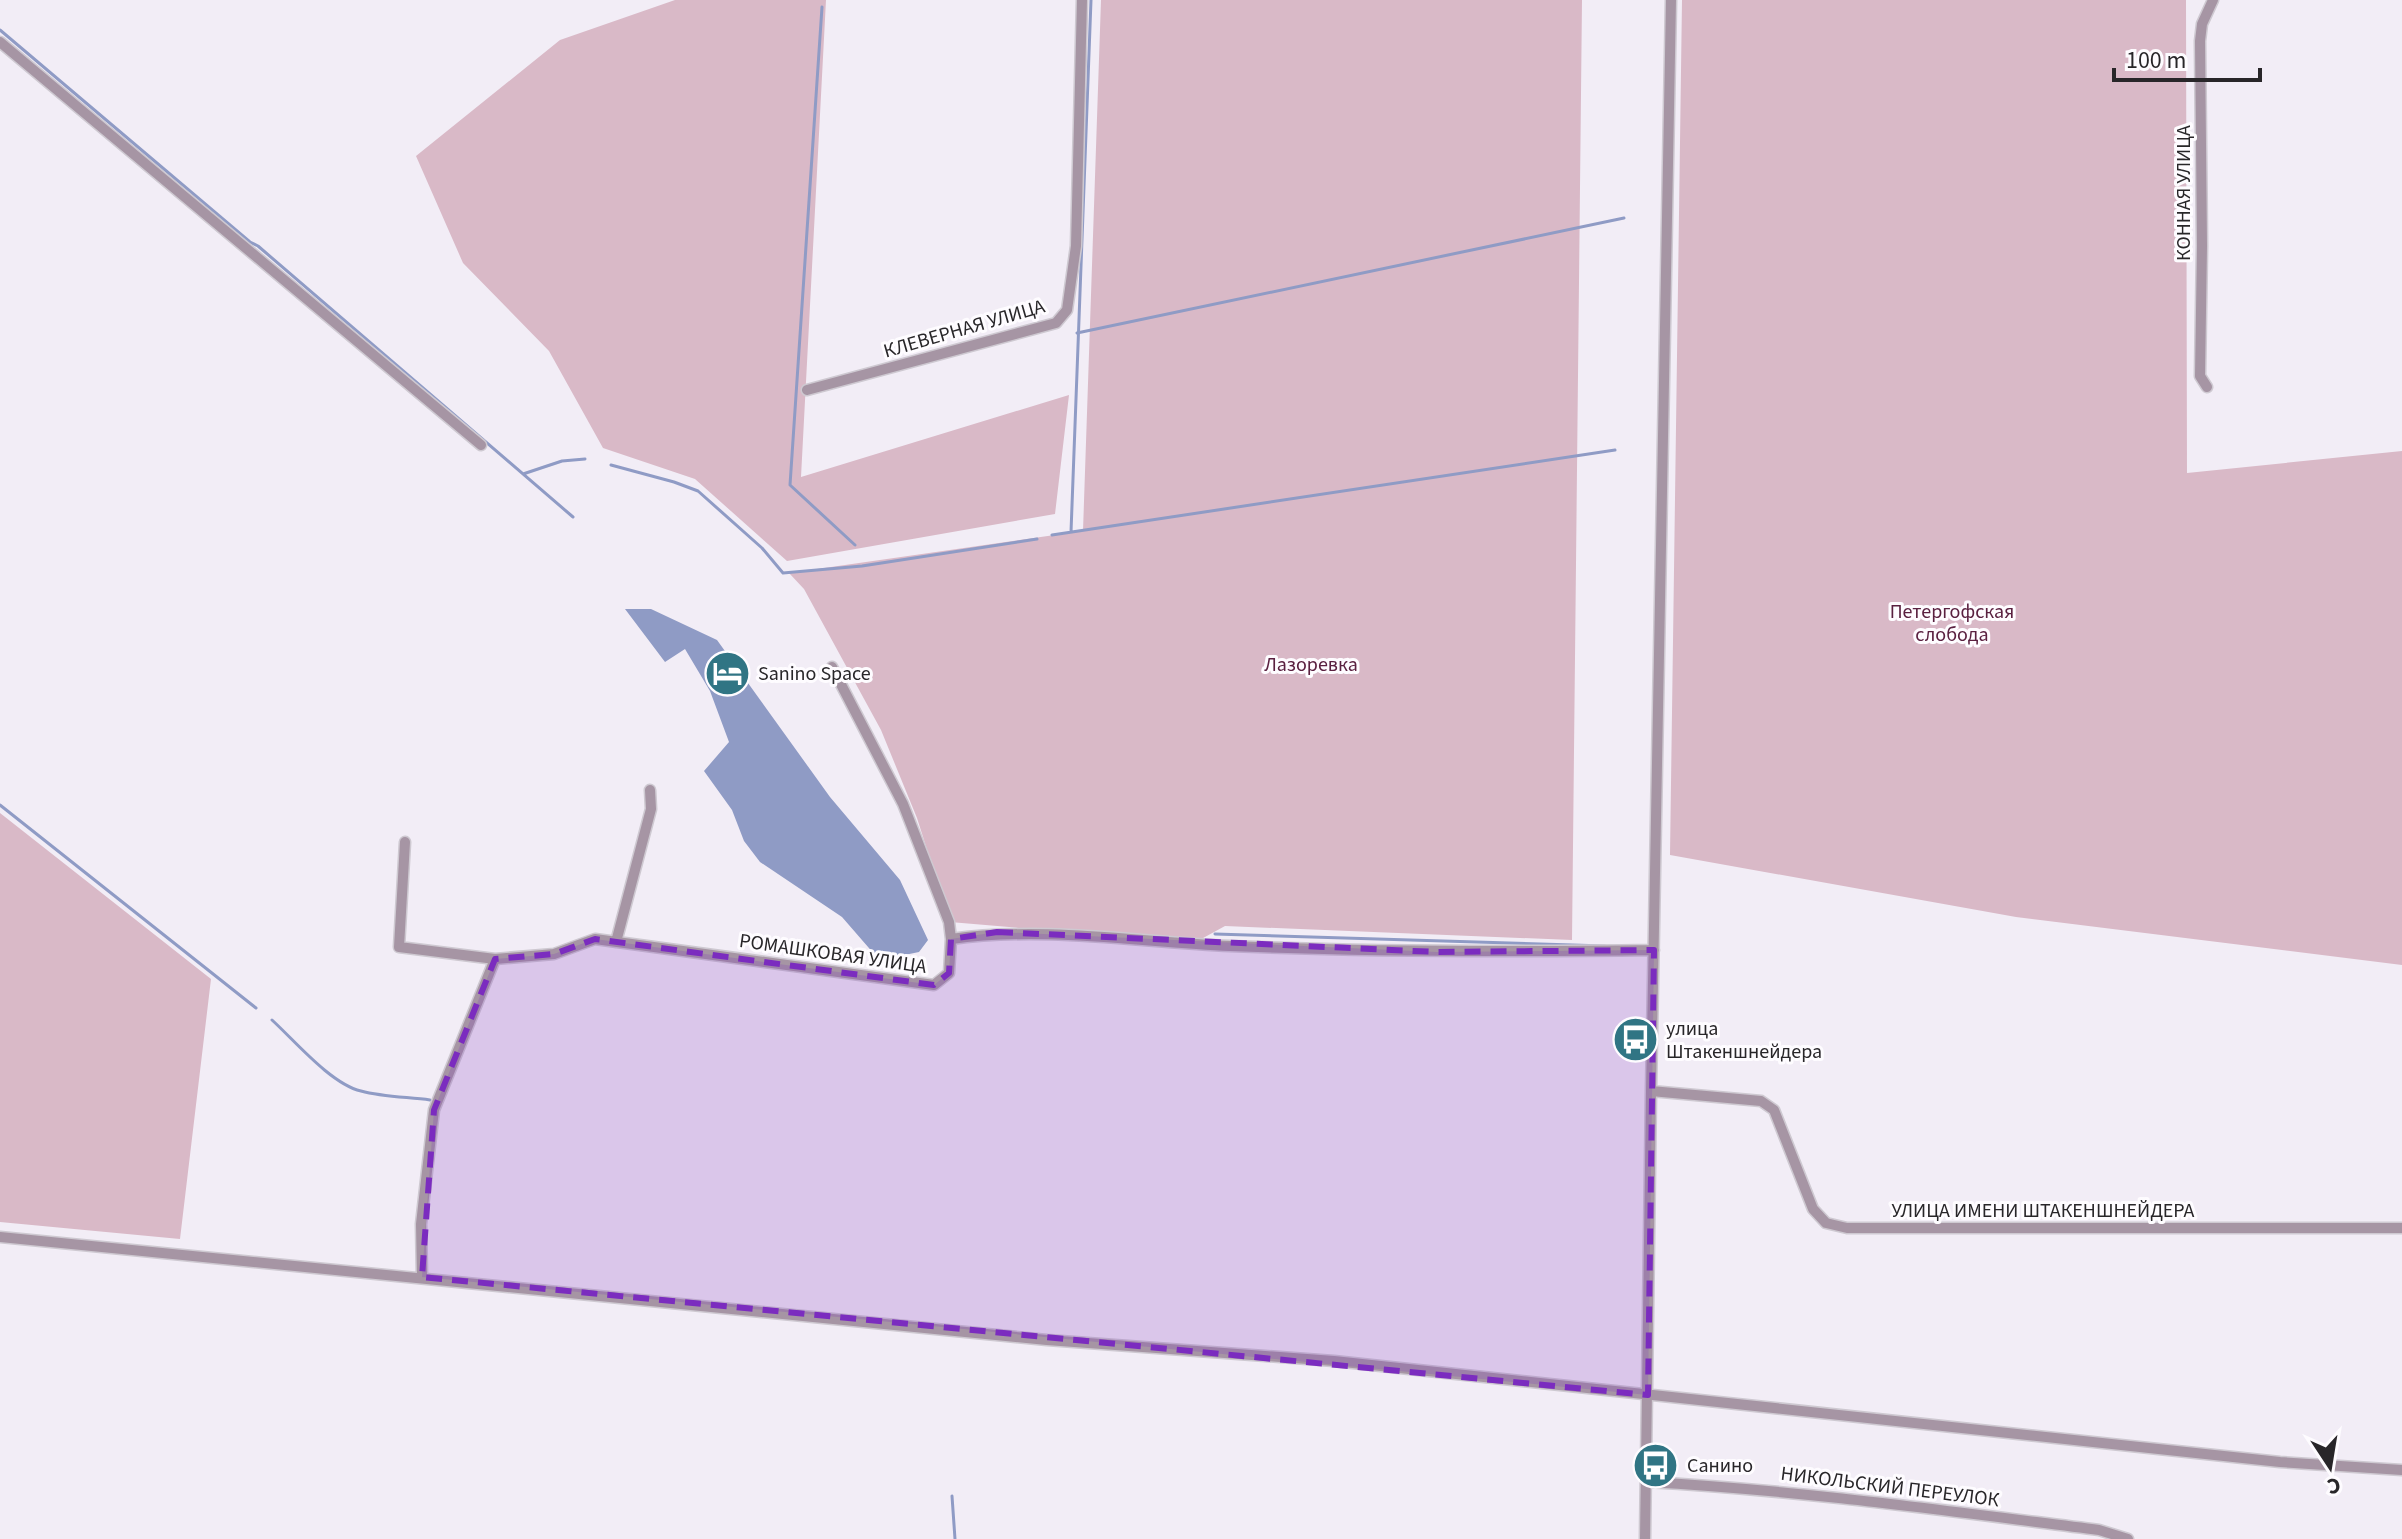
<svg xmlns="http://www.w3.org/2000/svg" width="2402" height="1539" font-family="'Source Sans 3',sans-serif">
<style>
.green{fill:#d9b9c7}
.water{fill:#8f9bc5}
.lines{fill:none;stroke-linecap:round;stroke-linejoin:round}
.stream{stroke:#8f9bc5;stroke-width:3}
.minor-casing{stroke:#cec9d1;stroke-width:13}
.minor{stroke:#a695a4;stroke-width:10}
.marked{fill:#7b2cbf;fill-opacity:0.2;stroke:#7b2cbf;stroke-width:6;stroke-dasharray:16 10;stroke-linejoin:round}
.labels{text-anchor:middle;stroke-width:6;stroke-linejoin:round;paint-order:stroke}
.street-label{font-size:20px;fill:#282629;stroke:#fefcff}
.park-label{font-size:20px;fill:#5a2040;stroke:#fefcff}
.poi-label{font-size:20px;fill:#282629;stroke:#fefcff;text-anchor:start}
</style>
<rect width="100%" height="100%" fill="#f2edf6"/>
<path class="green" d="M675,0h151l-25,477 268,-82 -14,119 -268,47 -92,-82 -92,-31 -54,-97 -86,-88 -47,-107 144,-116z
M1101,0h481l-10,940 -347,-14 -31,17 -244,-21 -33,-104 -36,-88 -77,-141 -15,-16 294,-42z
M1682,0h504l1,473 215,-22v514l-386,-48 -346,-62z
M0,813l211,166 -31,260 -180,-17z"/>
<path class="water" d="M625,609h26l66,31 113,157 70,83 28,60 -9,12 -29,6 -15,-3 -33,-38 -82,-55 -16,-21 -12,-31 -28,-39 25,-29 -19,-51 -25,-42 -20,13z"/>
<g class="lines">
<path class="stream" d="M822,7l-32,478 65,60
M0,30l250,212 8,4 315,271
M1077,333l547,-115
M611,465l63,17 24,9 64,57 21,25 79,-7 175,-27
M523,474l39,-13 23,-2
M1071,532l20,-532
M1052,535l563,-85
M0,805l256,203
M1215,934l390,12
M272,1020c23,21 59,64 89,71 22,6 47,6 69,9
M952,1496l3,43"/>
<defs>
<path id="minor" d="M0,42l481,403
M2207,387l-7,-11 2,-130 -2,-205 2,-17 11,-24
M807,390l249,-67 11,-13 9,-64 6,-246
M405,842l-6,105 96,12
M951,939c92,-13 187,3 279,7 141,6 283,6 424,4
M616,942l35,-133 -1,-19
M1651,1091l110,10 13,9 39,99 13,14 21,5h555
M0,1237l1047,103 287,21 946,101 122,8
M422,1277l-1,-53 13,-114 61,-151 59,-5 41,-15 339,46 15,-12 2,-34 -2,-17 -46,-118 -71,-137
M1646,1482c152,8 302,29 453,48l29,9
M1645,1539l6,-448 20,-1091"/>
</defs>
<use href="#minor" class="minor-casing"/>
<use href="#minor" class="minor"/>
</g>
<path class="marked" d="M997,932l440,20 217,-2 -6,445 -1226,-118 12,-167 61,-151 59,-5 41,-15 339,46 15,-12 2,-34z"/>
<defs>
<symbol id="hotel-disc" viewBox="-11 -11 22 22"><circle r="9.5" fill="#307584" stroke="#fefcff"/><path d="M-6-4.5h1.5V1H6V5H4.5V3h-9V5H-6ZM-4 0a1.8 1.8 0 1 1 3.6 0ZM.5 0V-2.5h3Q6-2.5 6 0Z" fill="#fff"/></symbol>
<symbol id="bus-disc" viewBox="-11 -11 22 22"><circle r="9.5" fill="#307584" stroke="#fefcff"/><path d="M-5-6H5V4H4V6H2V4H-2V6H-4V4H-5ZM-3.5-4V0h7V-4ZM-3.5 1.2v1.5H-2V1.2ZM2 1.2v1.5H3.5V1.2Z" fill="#fff"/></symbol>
</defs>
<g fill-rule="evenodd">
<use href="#hotel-disc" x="702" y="648" width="51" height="51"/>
<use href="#bus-disc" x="1610" y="1014" width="51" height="51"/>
<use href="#bus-disc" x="1630" y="1440" width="51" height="51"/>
</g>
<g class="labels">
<g class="street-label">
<text transform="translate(2183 193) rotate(-90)" y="7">КОННАЯ УЛИЦА</text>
<text transform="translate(964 328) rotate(-16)" y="7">КЛЕВЕРНАЯ УЛИЦА</text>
<text transform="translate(833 953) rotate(8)" y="7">РОМАШКОВАЯ УЛИЦА</text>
<text x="2043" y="1217">УЛИЦА ИМЕНИ ШТАКЕНШНЕЙДЕРА</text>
<text transform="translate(1890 1486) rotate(7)" y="7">НИКОЛЬСКИЙ ПЕРЕУЛОК</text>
</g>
<g class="park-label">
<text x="1952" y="618">Петергофская<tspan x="1952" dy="23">слобода</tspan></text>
<text x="1311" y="671">Лазоревка</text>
</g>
<g class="poi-label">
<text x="758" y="680">Sanino Space</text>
<text x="1666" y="1035">улица<tspan x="1666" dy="23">Штакеншнейдера</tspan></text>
<text x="1687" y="1472">Санино</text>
</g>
</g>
<g transform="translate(2330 1467) rotate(168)" stroke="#fefcff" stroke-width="6" paint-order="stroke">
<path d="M0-6L14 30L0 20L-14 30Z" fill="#282629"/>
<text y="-12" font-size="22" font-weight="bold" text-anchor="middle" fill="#282629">С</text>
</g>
<path d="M2114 68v12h146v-12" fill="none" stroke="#282629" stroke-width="4"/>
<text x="2126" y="68" font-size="24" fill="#282629" stroke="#fefcff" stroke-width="6" paint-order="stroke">100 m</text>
</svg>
